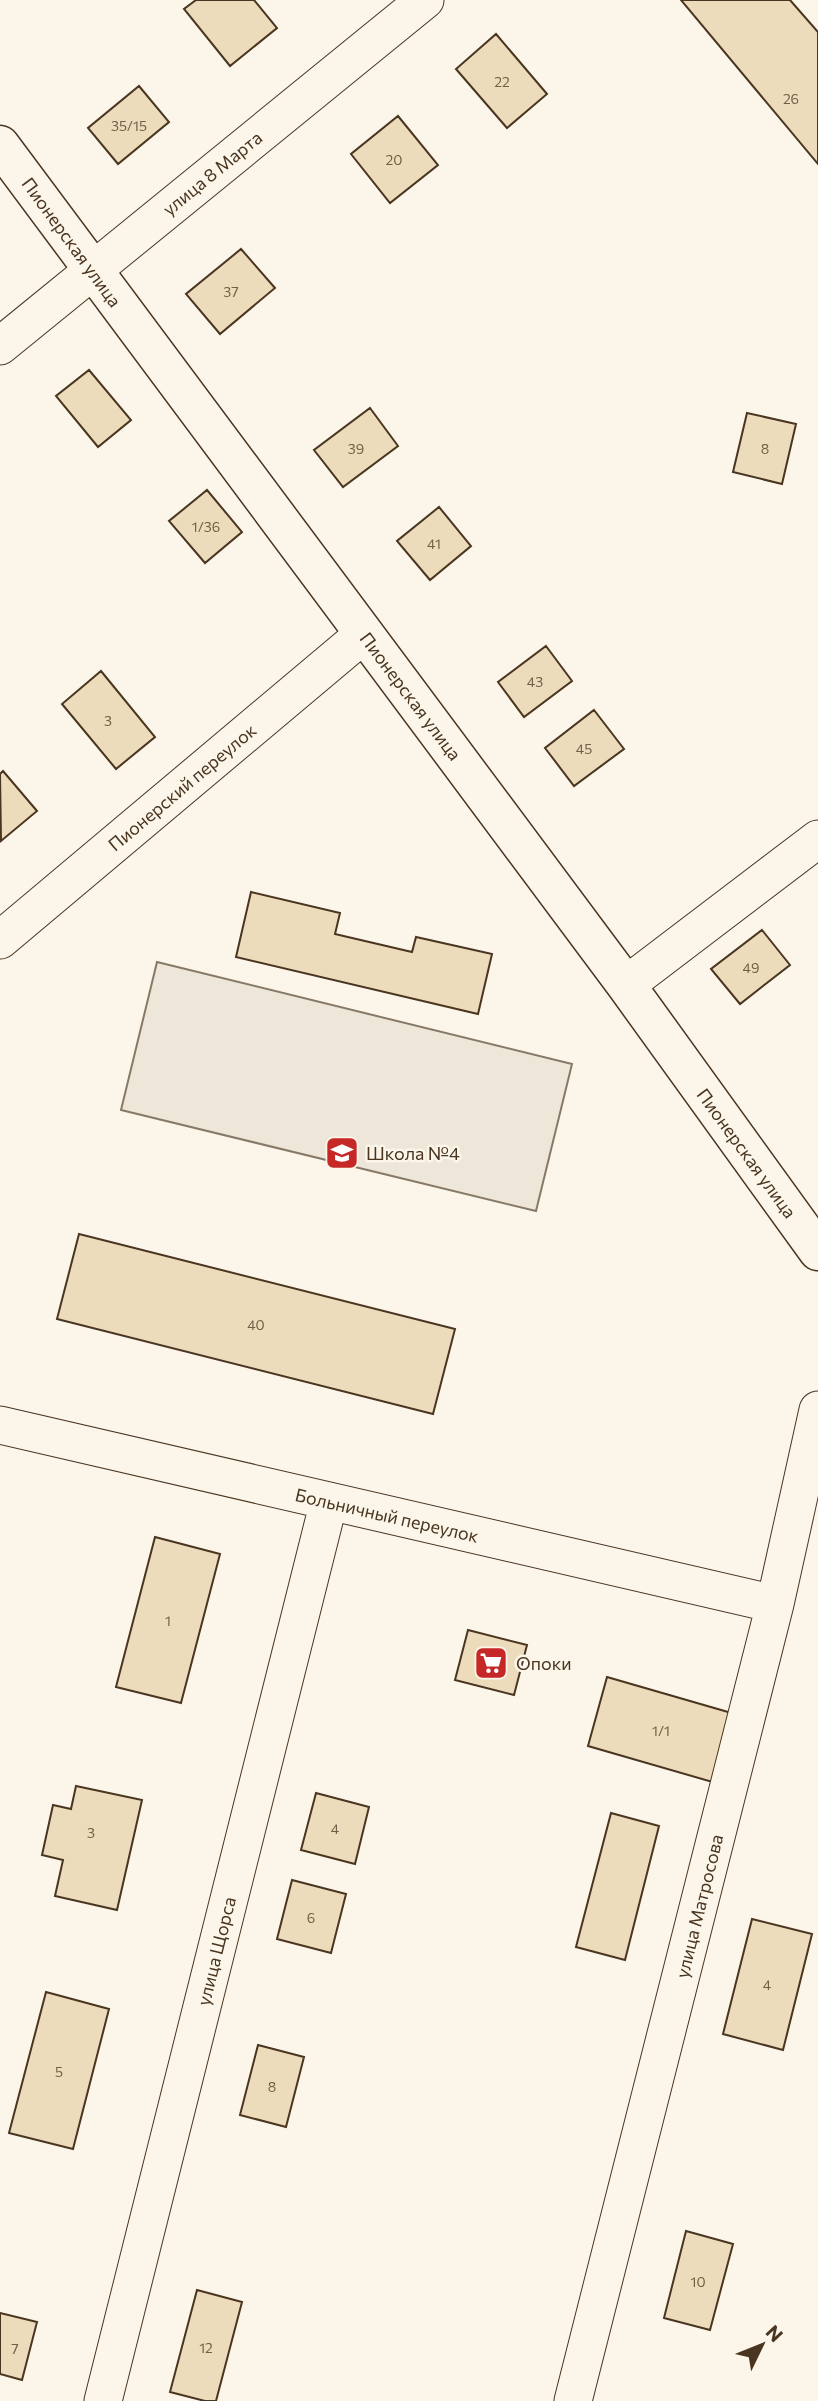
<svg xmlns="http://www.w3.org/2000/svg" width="818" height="2401" viewBox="0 0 818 2401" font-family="Commissioner,sans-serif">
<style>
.green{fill:#ede6d9;stroke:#887966;stroke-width:2}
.building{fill:#ecdcbc;stroke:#4a3520;stroke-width:2}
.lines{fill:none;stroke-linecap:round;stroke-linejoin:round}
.minor-casing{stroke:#4a3520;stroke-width:39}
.tertiary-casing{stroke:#4a3520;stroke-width:41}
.minor{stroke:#fbf6e9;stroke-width:37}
.tertiary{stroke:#fbf6e9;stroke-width:38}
.labels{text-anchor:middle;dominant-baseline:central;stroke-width:5;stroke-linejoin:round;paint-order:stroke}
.number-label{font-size:14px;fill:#725f47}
.street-label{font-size:18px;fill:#4a3520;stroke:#fbf6e9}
.poi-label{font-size:18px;fill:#4a3520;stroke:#fbf6e9;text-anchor:start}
</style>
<rect width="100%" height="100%" fill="#fbf6e9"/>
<path class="green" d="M 157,962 L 572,1064 L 536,1211 L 121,1110 Z"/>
<path class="building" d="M 196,0 L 254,0 L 277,28 L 230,66 L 184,9 Z
M 681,0 L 790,0 L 818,32 L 818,164 Z
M 496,34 L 547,94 L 507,128 L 456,69 Z
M 139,86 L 169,122 L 118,164 L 88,128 Z
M 398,116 L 438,165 L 390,203 L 351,154 Z
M 241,249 L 275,288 L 220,334 L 186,294 Z
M 89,370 L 131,420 L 98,447 L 56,396 Z
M 370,408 L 398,446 L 343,487 L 314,450 Z
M 747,413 L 796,424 L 782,484 L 733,472 Z
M 207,490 L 242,532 L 205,563 L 169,521 Z
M 439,507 L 471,546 L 430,580 L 397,541 Z
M 546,646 L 572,681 L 524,717 L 498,682 Z
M 101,671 L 155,737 L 116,769 L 62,704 Z
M 594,710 L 624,749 L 574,786 L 545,748 Z
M 3,771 L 37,811 L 1,841 L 0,774 Z
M 251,892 L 340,913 L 335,934 L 412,952 L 416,937 L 492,954 L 478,1014 L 236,957 Z
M 762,930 L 790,965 L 740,1004 L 711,969 Z
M 79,1234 L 455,1329 L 433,1414 L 57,1319 Z
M 155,1537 L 220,1554 L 181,1703 L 116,1687 Z
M 468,1630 L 527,1645 L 514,1695 L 455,1680 Z
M 607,1677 L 735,1714 L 716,1783 L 588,1746 Z
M 76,1786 L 142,1800 L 117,1910 L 55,1896 L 63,1860 L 42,1855 L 53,1805 L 71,1809 Z
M 316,1793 L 369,1807 L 355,1864 L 301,1850 Z
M 611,1813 L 659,1826 L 625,1960 L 576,1947 Z
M 292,1880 L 346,1894 L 331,1953 L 277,1939 Z
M 752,1919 L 812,1934 L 783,2050 L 723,2034 Z
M 46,1992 L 109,2009 L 73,2149 L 9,2133 Z
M 258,2045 L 304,2057 L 286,2127 L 240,2115 Z
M 686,2231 L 733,2244 L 710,2330 L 664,2318 Z
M 197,2290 L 242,2302 L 216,2401 L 205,2401 L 170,2392 Z
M 0,2313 L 37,2322 L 22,2380 L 0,2374 Z"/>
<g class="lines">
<defs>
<path id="minor" d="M 0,346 L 425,0
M 0,940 L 364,634
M 626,985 L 818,839
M 0,1425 L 775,1604
M 103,2401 L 329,1501
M 573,2401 L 775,1604 L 818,1410"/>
<path id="tertiary" d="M 0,145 L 626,985 L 818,1251"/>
</defs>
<use href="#minor" class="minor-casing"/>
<use href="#tertiary" class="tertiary-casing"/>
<use href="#minor" class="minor"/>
<use href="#tertiary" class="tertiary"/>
</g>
<defs>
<symbol id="school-square" viewBox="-11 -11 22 22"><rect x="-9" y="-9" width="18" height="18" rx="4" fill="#c62828" stroke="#fbf6e9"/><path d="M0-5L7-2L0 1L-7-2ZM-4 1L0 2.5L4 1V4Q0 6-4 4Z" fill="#fff"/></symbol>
<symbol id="supermarket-square" viewBox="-11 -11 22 22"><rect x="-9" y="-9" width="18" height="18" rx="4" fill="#c62828" stroke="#fbf6e9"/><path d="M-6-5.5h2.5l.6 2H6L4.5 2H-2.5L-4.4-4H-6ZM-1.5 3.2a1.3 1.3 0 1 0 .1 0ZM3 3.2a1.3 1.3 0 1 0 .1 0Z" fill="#fff"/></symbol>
</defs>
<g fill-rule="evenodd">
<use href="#school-square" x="323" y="1134" width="38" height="38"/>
<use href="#supermarket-square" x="472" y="1644" width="38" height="38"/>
</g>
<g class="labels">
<g class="number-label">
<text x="502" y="81">22</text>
<text x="791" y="98">26</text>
<text x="129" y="125">35/15</text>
<text x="394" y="159">20</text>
<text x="231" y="291">37</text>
<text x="356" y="448">39</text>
<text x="765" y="448">8</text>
<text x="206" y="526">1/36</text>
<text x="434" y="543">41</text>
<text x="535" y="681">43</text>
<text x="108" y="720">3</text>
<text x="584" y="748">45</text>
<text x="751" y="967">49</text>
<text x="256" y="1324">40</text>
<text x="168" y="1620">1</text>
<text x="661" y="1730">1/1</text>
<text x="335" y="1828">4</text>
<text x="91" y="1832">3</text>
<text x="311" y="1917">6</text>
<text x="767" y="1984">4</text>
<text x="59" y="2071">5</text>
<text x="272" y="2086">8</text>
<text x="698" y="2281">10</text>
<text x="206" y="2347">12</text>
<text x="15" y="2348">7</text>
</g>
<g class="street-label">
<text transform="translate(212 173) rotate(-39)">улица 8 Марта</text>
<text transform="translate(72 242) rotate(54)">Пионерская улица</text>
<text transform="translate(411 696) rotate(53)">Пионерская улица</text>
<text transform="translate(182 787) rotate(-40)">Пионерский переулок</text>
<text transform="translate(747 1153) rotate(54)">Пионерская улица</text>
<text transform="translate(387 1515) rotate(13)">Больничный переулок</text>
<text transform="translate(699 1906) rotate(-76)">улица Матросова</text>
<text transform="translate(216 1951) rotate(-76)">улица Щорса</text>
</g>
<g class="poi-label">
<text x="366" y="1153">Школа №4</text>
<text x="516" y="1663">Опоки</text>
</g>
</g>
<g transform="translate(762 2345) rotate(47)" stroke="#fbf6e9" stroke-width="5" paint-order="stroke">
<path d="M0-5L12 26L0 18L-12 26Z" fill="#4a3520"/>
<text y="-10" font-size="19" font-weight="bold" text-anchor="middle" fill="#4a3520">N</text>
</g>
</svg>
